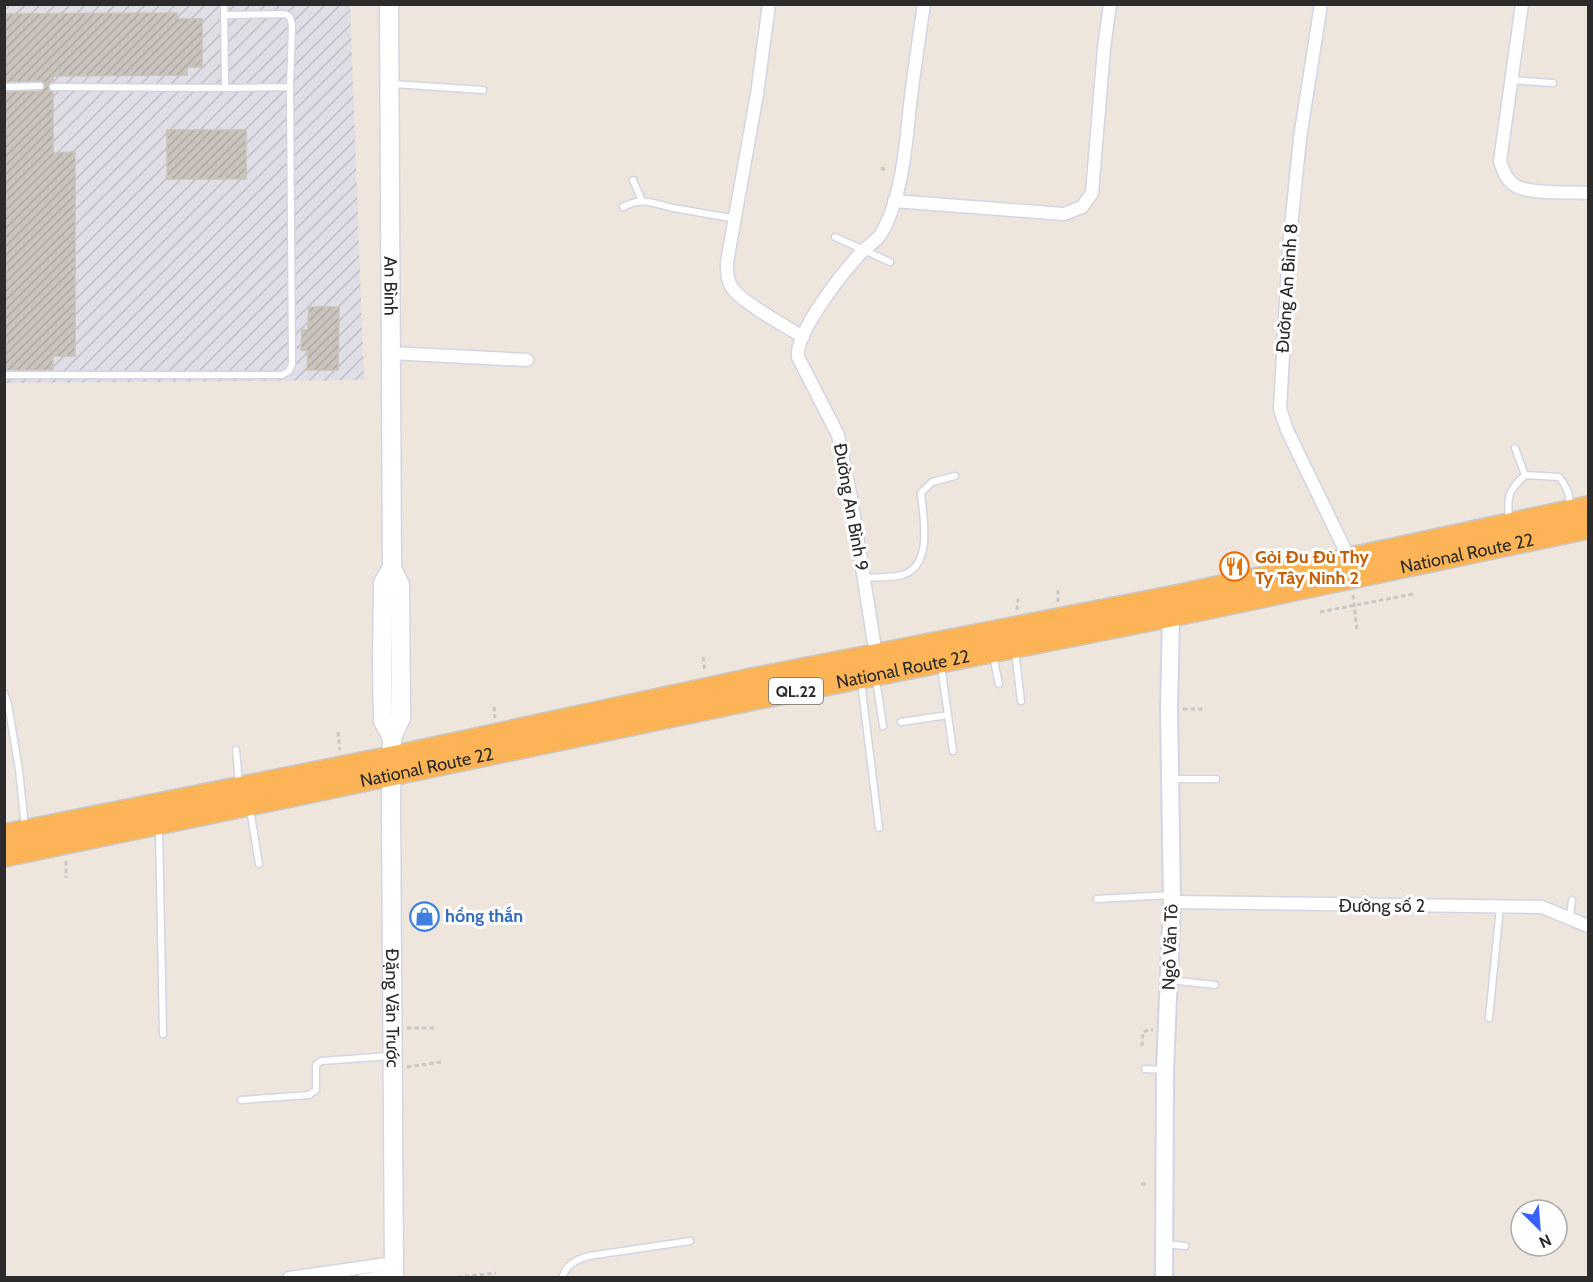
<svg xmlns="http://www.w3.org/2000/svg" width="1593" height="1282" viewBox="0 0 1593 1282" font-family="Cabin,sans-serif">
<style>
.industrial{fill:url(#industrial-furrows)}
.building{fill:url(#building-hatch);stroke:#c9c2b5;stroke-width:1.5}
.lines{fill:none;stroke-linecap:round;stroke-linejoin:round}
.service-casing{stroke:#d1d5e4;stroke-width:9}
.minor-casing{stroke:#d1d5e4;stroke-width:15}
.tertiary-casing{stroke:#d1d5e4;stroke-width:20}
.secondary-casing{stroke:#d1d5e4;stroke-width:21}
.trunk-casing{stroke:#c8c8c8;stroke-width:24}
.path{stroke:#c8c8c8;stroke-width:3;stroke-dasharray:4.5 3;stroke-linecap:butt}
.service{stroke:#fff;stroke-width:6}
.minor{stroke:#fff;stroke-width:12}
.tertiary{stroke:#fff;stroke-width:16}
.secondary{stroke:#fff;stroke-width:18}
.trunk{stroke:#fcb456;stroke-width:21}
.labels{text-anchor:middle;dominant-baseline:central;stroke-width:6;stroke-linejoin:round;paint-order:stroke}
.shield{fill:#fff;stroke:#6b6b6b;stroke-width:1.5}
.shield-label{font-size:16px;font-weight:bold;fill:#2b2b2b}
.street-label{font-size:18px;fill:#2b2b2b;stroke:#fff}
.food-label{font-size:18px;font-weight:bold;fill:#c56008;stroke:#fff;text-anchor:start}
.shop-label{font-size:18px;font-weight:bold;fill:#366cbe;stroke:#fff;text-anchor:start}
</style>
<defs>
<pattern id="industrial-furrows" width="10" height="10" patternUnits="userSpaceOnUse" patternTransform="scale(1.5)"><rect width="10" height="10" fill="#dfdde6"/><path d="M-1 1l2-2M0 10L10 0M9 11l2-2" fill="none" stroke="#c0bec5"/></pattern>
<pattern id="building-hatch" width="6" height="6" patternUnits="userSpaceOnUse" patternTransform="scale(1.5)"><rect width="6" height="6" fill="#c9c3bc"/><path d="M-1 1l2-2M0 6l6-6M5 7l2-2" fill="none" stroke="#ada8a2"/></pattern>
</defs>
<rect width="100%" height="100%" fill="#eee6dc"/>
<path class="industrial" d="M 4,5 L 350,5 L 364,380 L 5,383 Z"/>
<path class="building" d="M 177,13 L 177,19 L 202,19 L 202,67 L 187,67 L 187,75 L 53,76 L 53,82 L 48,85 L 49,90 L 53,92 L 53,153 L 75,152 L 75,356 L 53,356 L 53,370 L 4,370 L 4,92 L 40,91 L 45,86 L 44,83 L 40,81 L 4,82 L 4,14 Z
M 167,130 L 246,130 L 246,179 L 167,179 Z
M 309,307 L 339,307 L 338,370 L 307,370 L 308,351 L 301,350 L 302,330 L 308,330 Z"/>
<g class="lines">
<defs>
<path id="service" d="M 224,15 L 285,14 L 290,17 L 292,25 L 290,87
M 1511,80 L 1553,83
M 393,84 L 483,90
M 4,87 L 40,86
M 53,87 L 225,88 L 224,4
M 633,180 L 642,201
M 623,207 C 643,196 654,204 673,208 C 694,211 714,216 734,218
M 835,237 L 890,262
M 4,375 L 282,375 L 289,371 L 292,364 L 290,87 L 225,88
M 1515,448 L 1525,475
M 1509,519 C 1507,496 1508,491 1525,475 L 1559,477 C 1567,487 1570,495 1570,507
M 864,578 C 876,577 891,578 902,575 C 934,566 923,516 921,493 L 932,482 L 955,476
M 1015,651 L 1021,701
M 993,656 L 999,684
M 941,666 L 953,751
M 876,679 L 883,726
M 861,682 L 879,828
M 4,693 L 8,704 L 19,770 L 25,827
M 901,722 L 948,715
M 236,750 L 239,783
M 1171,779 L 1216,779
M 250,809 L 259,864
M 159,828 L 163,1034
M 1097,899 L 1171,895
M 1570,917 L 1572,900
M 1169,980 L 1215,985
M 1489,1018 L 1500,907
M 1145,1069 L 1164,1070
M 241,1100 L 309,1095 L 316,1090 L 316,1065 L 321,1061 L 390,1056
M 1166,1244 L 1185,1246
M 360,1278 L 390,1272
M 562,1278 C 567,1264 575,1260 589,1256 L 690,1241"/>
<path id="minor" d="M 769,4 L 757,94 L 727,262 C 727,272 727,281 733,289 C 743,303 787,327 803,337
M 1321,4 L 1300,138 L 1289,247 L 1280,409 L 1287,430 L 1349,558
M 1522,4 L 1500,161 C 1503,171 1507,182 1518,187 C 1533,194 1571,192 1588,193
M 894,201 L 1064,214 L 1082,207 L 1092,193 L 1104,48 L 1110,4
M 390,353 L 527,360
M 876,655 L 851,498 L 838,435 L 798,357 C 795,333 841,275 858,256 C 864,248 875,243 881,234 C 902,198 906,145 910,105 C 914,71 919,38 924,4
M 1172,902 L 1542,907 L 1588,926
M 289,1278 L 394,1263"/>
<path id="tertiary" d="M 1164,1278 L 1165,1070 L 1172,902 L 1169,709 L 1171,616"/>
<g id="secondary">
<path id="s1" d="M 389,4 L 392,568 L 400,585 L 401,718 L 392,737 L 391,806 L 394,1278"/>
<path d="M 392,568 L 383,583 L 382,665 L 383,721 L 392,737"/>
</g>
<g id="trunk">
<path d="M 4,835 L 392,757 L 752,679 L 1171,597 L 1588,507"/>
<path id="s2" d="M 4,856 L 759,698 L 1171,616 L 1588,528"/>
</g>
</defs>
<use href="#service" class="service-casing"/>
<use href="#minor" class="minor-casing"/>
<use href="#tertiary" class="tertiary-casing"/>
<use href="#secondary" class="secondary-casing"/>
<use href="#trunk" class="trunk-casing"/>
<path class="path" d="M 881,168 L 888,171
M 1058,590 L 1058,602
M 1353,595 L 1357,630
M 1017,610 L 1018,599
M 1320,612 L 1413,594
M 703,657 L 705,672
M 494,707 L 495,718
M 1183,709 L 1204,709
M 338,732 L 340,750
M 66,861 L 66,878
M 407,1028 L 437,1028
M 1142,1046 L 1143,1032 L 1148,1030 L 1153,1030
M 407,1067 L 441,1062
M 1141,1184 L 1148,1184
M 450,1278 L 496,1273"/>
<use href="#service" class="service"/>
<use href="#minor" class="minor"/>
<use href="#tertiary" class="tertiary"/>
<use href="#secondary" class="secondary"/>
<use href="#trunk" class="trunk"/>
</g>
<defs>
<symbol id="restaurant-ring" viewBox="-11 -11 22 22"><circle r="9.5" fill="#fff" stroke="#e8710a" stroke-width="1.5"/><path d="M-5-6h1v4h1v-4h1v4h1v-4h1v5L-1.5 .5V6h-2V.5L-5-1ZM5-6V6H3V1.5H1.5Q1.5-4 5-6Z" fill="#e8710a"/></symbol>
<symbol id="shop-ring" viewBox="-11 -11 22 22"><circle r="9.5" fill="#fff" stroke="#3f7fe0" stroke-width="1.5"/><path d="M-5-2.5h2.3a2.7 3.5 0 0 1 5.4 0H5L5.5 6h-11ZM-1.5-2.5h3a1.5 2.3 0 0 0-3 0Z" fill="#3f7fe0"/></symbol>
</defs>
<g fill-rule="evenodd">
<use href="#restaurant-ring" x="1218" y="550" width="33" height="33"/>
<use href="#shop-ring" x="408" y="900" width="33" height="33"/>
</g>
<g class="labels">
<rect class="shield" x="769" y="678" width="54" height="26" rx="4.5"/>
<g class="shield-label">
<text x="796" y="691">QL.22</text>
</g>
<g class="street-label">
<text stroke="none"><textPath href="#s1" startOffset="282">An Bình</textPath></text>
<text transform="translate(1287 288) rotate(-86)">Đường An Bình 8</text>
<text transform="translate(851 507) rotate(80)">Đường An Bình 9</text>
<text stroke="none"><textPath href="#s2" startOffset="1494">National Route 22</textPath></text>
<text stroke="none"><textPath href="#s2" startOffset="918">National Route 22</textPath></text>
<text stroke="none"><textPath href="#s2" startOffset="432">National Route 22</textPath></text>
<text x="1382" y="906">Đường số 2</text>
<text transform="translate(1170 947) rotate(-88)">Ngô Văn Tô</text>
<text stroke="none"><textPath href="#s1" startOffset="1008">Đặng Văn Trước</textPath></text>
</g>
<g class="food-label">
<text x="1255" y="557">Gỏi Đu Đủ Thy<tspan x="1255" dy="21">Ty Tây Ninh 2</tspan></text>
</g>
<g class="shop-label">
<text x="445" y="916">hồng thắn</text>
</g>
</g>
<rect width="1593" height="1282" fill="none" stroke="#2b2b2b" stroke-width="12"/>
<g transform="translate(1539 1228) rotate(155)"><circle r="28" fill="#ffffff" stroke="#aaaaaa" stroke-width="1.5"/>
<path d="M0-4.5L10 22L0 15L-10 22Z" fill="#3862ff"/>
<text y="-9" font-size="16" font-weight="bold" text-anchor="middle" fill="#2b2b2b">N</text>
</g>
</svg>
